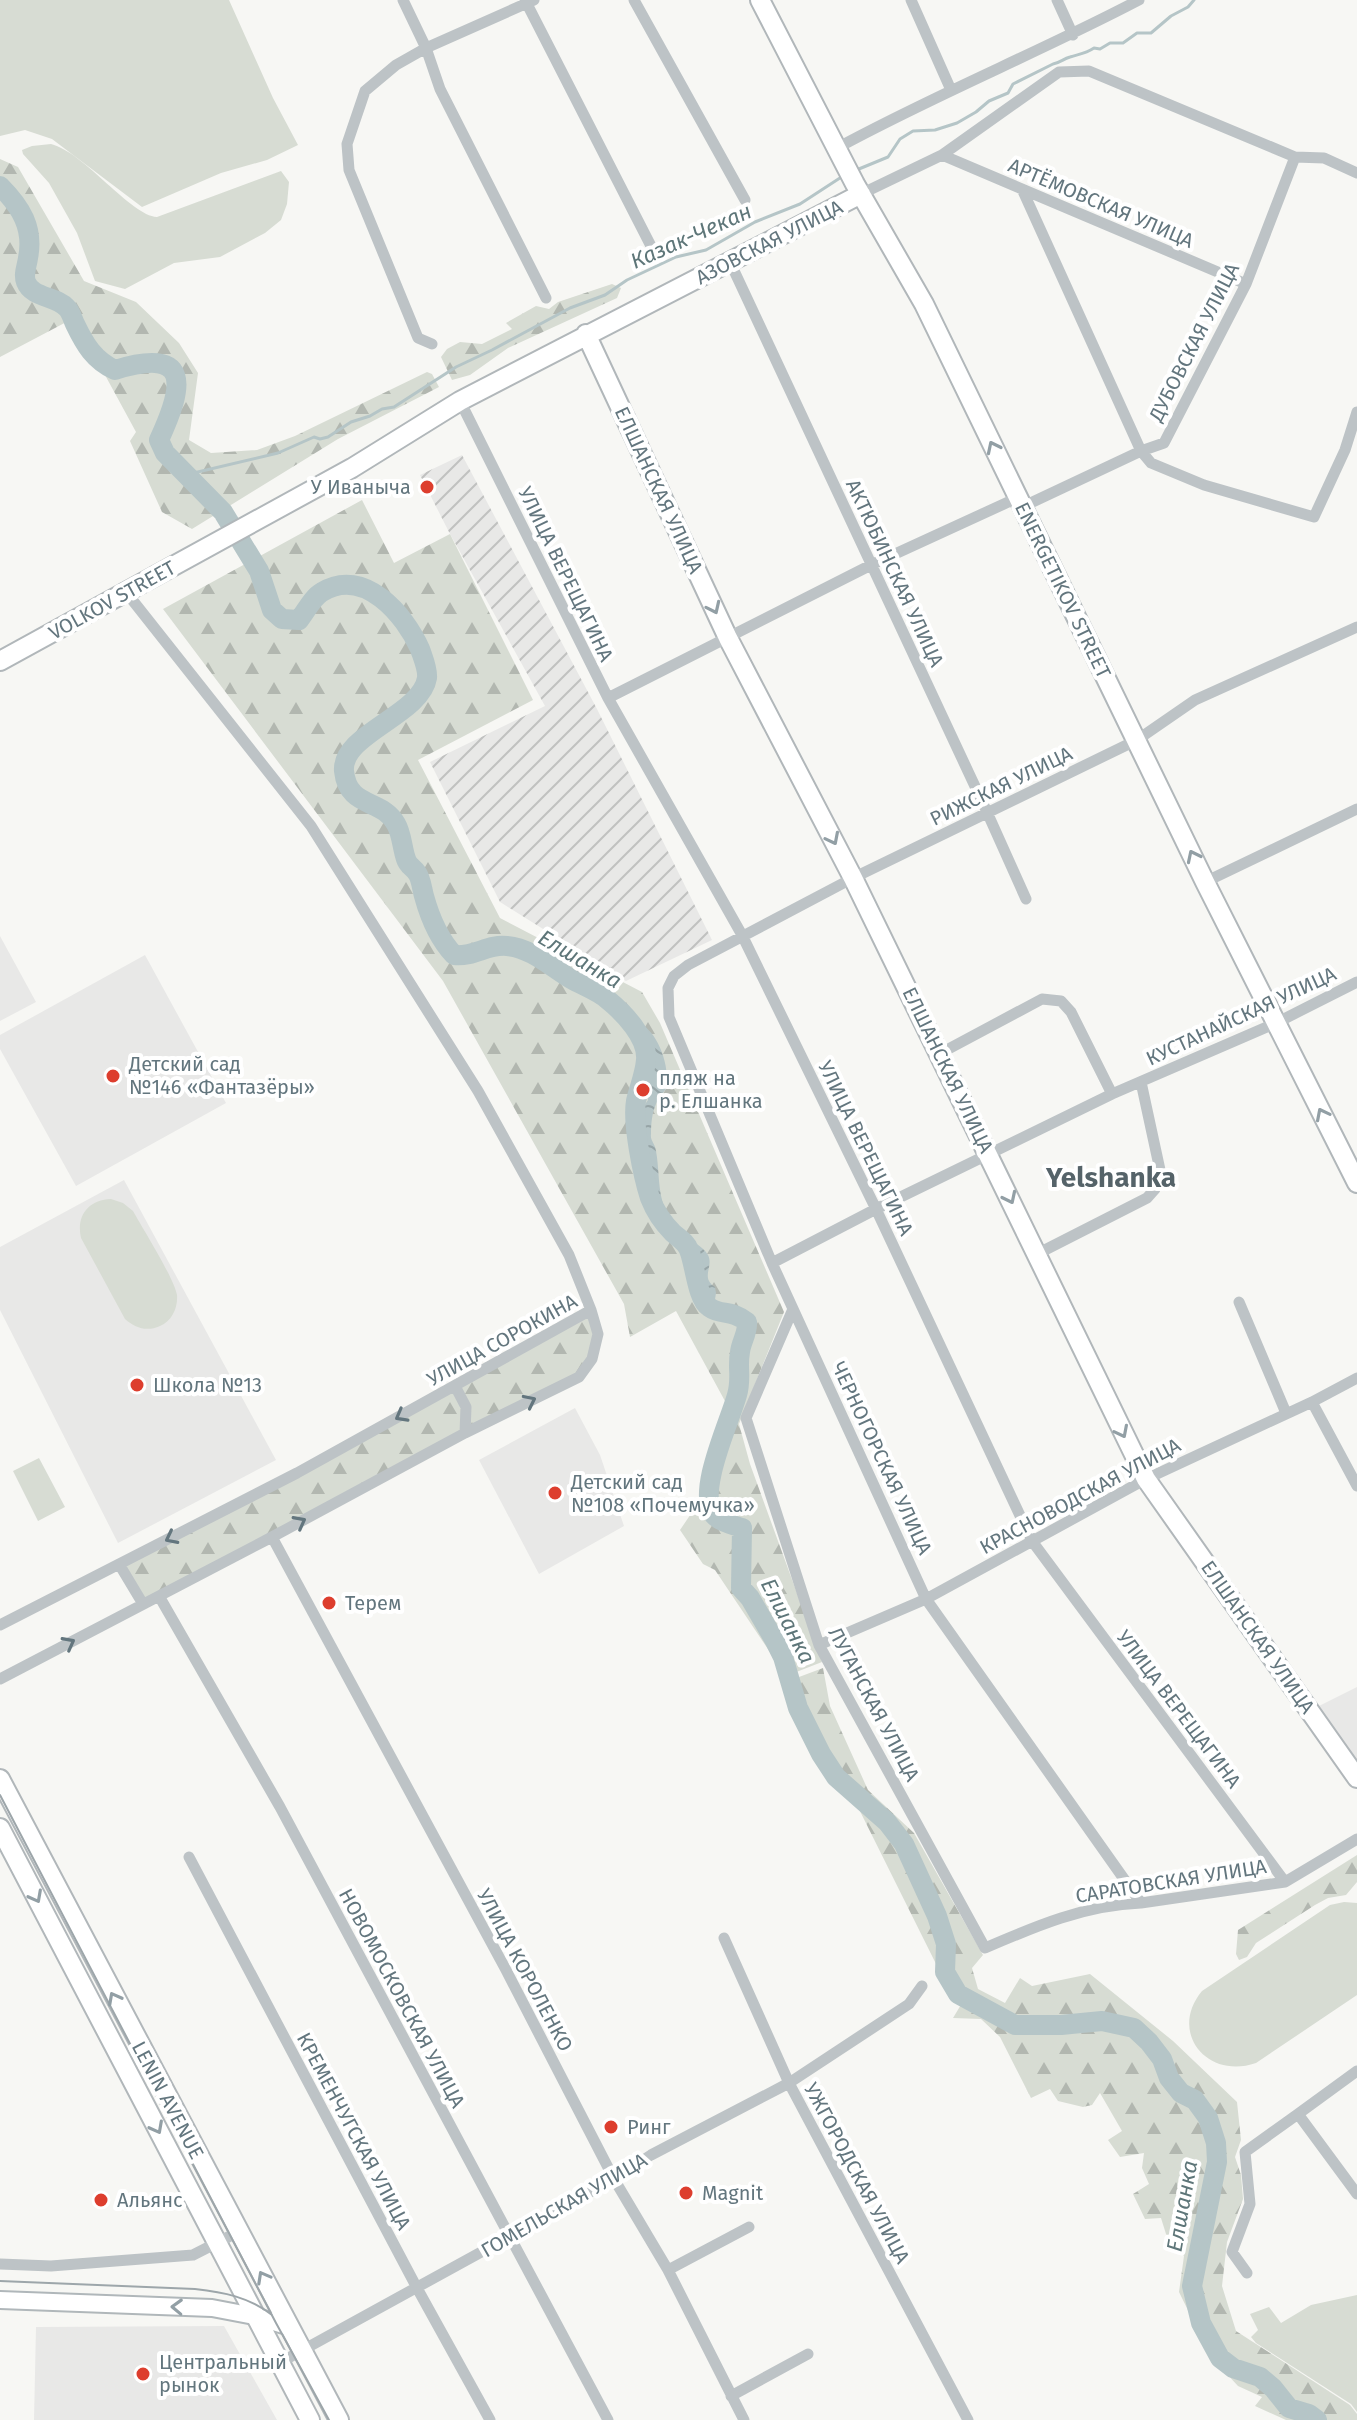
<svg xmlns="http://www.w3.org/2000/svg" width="1357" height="2420" viewBox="0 0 1357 2420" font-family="'Fira Sans',sans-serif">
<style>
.built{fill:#e8e8e7}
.industrial{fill:url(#industrial-furrows)}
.forest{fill:url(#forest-firs)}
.garden{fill:#d7dcd3}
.water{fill:url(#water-waves)}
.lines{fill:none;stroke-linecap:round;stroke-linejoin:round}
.stream{stroke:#b5c5c7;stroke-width:3}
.river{stroke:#b5c5c7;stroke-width:20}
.secondary-casing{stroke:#b0b7ba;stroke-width:20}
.primary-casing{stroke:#b1b7ba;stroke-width:22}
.street{stroke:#bdc3c6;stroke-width:11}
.secondary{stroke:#fff;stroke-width:16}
.primary{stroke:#fff;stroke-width:18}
.tram{stroke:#9da6aa;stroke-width:2}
.oneway{stroke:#929fa5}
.oneway2{stroke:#63767e}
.poi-dot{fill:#dd3e2e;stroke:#fff;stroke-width:3}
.labels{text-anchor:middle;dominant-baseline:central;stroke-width:8;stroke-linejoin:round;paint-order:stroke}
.street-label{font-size:20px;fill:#63767e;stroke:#fff}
.poi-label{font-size:20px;fill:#63767e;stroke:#fff;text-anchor:start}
.water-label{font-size:22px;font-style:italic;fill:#5e7679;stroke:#fff}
.district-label{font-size:28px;font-weight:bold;fill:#556369;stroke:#fff}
</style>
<defs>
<pattern id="industrial-furrows" width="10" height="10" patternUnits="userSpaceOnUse" patternTransform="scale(2)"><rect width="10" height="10" fill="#e8e8e7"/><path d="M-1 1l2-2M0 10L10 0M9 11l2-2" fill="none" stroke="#c0c1c0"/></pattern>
<pattern id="forest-firs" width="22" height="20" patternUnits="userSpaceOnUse" patternTransform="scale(2)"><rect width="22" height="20" fill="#d7dcd3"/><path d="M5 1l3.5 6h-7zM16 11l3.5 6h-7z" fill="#b2b7b0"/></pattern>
<pattern id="water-waves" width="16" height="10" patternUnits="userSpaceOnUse" patternTransform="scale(2)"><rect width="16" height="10" fill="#b5c5c7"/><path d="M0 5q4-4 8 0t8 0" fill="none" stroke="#97a5a7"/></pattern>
</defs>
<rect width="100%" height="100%" fill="#f7f7f4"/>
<path class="built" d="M 0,936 L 36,1002 L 0,1021 Z
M 145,955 L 226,1103 L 76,1186 L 0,1049 L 0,1035 Z
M 124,1180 L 276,1460 L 118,1543 L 0,1310 L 0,1247 Z
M 575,1408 L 600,1455 L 624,1526 L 539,1574 L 479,1460 Z
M 1357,1687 L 1357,1762 L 1319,1706 Z
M 224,2326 L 277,2420 L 34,2420 L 36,2327 Z"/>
<path class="industrial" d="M 462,455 L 597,709 L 712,940 L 626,981 L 500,902 L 430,762 L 545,706 L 449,532 L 420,475 Z"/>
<path class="forest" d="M 0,159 L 18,167 L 84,281 L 136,302 L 179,343 L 198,373 L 189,440 L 211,453 L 257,450 L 295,436 L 427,372 L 432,374 L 439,387 L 338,439 L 192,529 L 162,512 L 130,441 L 136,432 L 74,318 L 0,357 Z
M 612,284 L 621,288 L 617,298 L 508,348 L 470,375 L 452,380 L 441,357 L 447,349 L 460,342 L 482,344 L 512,329 L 506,323 L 536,306 L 549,309 L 558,302 Z
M 362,500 L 394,563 L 450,534 L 533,700 L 418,760 L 500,918 L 642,992 L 660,1023 L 784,1312 L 739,1424 L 750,1464 L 822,1662 L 786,1676 L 715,1570 L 703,1564 L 680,1530 L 703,1496 L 717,1462 L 732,1414 L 676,1311 L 630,1337 L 624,1304 L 443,981 L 163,609 Z
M 591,1310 L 598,1334 L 579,1377 L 143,1604 L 119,1564 Z
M 823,1668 L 830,1706 L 868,1790 L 914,1833 L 983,1955 L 972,1968 L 978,1989 L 1005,2003 L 1020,1978 L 1032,1986 L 1090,1974 L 1173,2041 L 1237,2102 L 1241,2140 L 1235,2157 L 1241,2175 L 1243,2199 L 1227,2242 L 1222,2286 L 1236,2331 L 1350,2405 L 1357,2414 L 1357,2420 L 1286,2420 L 1255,2406 L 1262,2397 L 1238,2386 L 1211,2357 L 1179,2292 L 1184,2256 L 1166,2234 L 1161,2218 L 1145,2219 L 1133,2194 L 1149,2184 L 1142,2168 L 1144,2153 L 1120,2157 L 1108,2140 L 1122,2131 L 1100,2093 L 1092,2105 L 1083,2107 L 1058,2101 L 1050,2089 L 1031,2098 L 1000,2037 L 981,2019 L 953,2018 L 965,1998 L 958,1987 L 946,1984 L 843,1777 L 797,1714 L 788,1690 L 794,1688 L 791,1680 Z
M 1357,1855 L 1357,1882 L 1346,1895 L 1328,1898 L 1315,1905 L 1256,1943 L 1247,1957 L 1239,1960 L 1236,1954 L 1238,1930 Z"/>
<path class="garden" d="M 0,0 L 229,0 L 273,98 L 298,145 L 267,160 L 221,173 L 142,207 L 52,139 L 25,130 L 0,136 Z
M 51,144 C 84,152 131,216 157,217 L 281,171 L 289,182 L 287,204 L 281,220 L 265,233 L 220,257 L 174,263 L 125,289 L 95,281 L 77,233 L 49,183 L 23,154 L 22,150 L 32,146 Z
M 111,1199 L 123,1203 L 133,1211 C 143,1229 174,1278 177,1295 C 178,1308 172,1321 160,1326 C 147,1332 135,1328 125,1319 L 81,1238 C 76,1216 88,1200 111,1199 Z
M 39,1458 L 65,1507 L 38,1521 L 13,1471 Z
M 1344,1902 L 1357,1903 L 1357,1995 L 1256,2063 C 1207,2080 1168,2032 1202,1991 L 1330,1905 Z
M 1357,2295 L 1357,2412 L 1351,2404 L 1256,2343 L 1251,2337 L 1258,2330 L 1250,2314 L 1269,2307 L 1281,2323 L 1311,2305 Z"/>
<path class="water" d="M 634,1022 C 657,1025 671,1068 666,1088 C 664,1093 658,1098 656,1104 C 652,1113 651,1124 651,1134 C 650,1141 655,1143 656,1151 C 659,1167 658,1184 662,1200 C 665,1211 674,1230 684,1236 C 692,1242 702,1245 708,1255 C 714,1267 700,1277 715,1287 L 716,1293 L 714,1306 C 699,1300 693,1282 695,1266 L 686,1249 L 676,1241 L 667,1229 L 653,1201 L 649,1181 L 645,1178 L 637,1155 L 644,1145 L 638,1134 L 637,1116 L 648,1100 L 650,1056 L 635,1044 L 634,1033 L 629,1027 L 629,1024 Z"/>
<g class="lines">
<path class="stream" d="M 854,171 L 888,157 L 900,139 L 913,131 L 935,130 L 957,123 L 976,112 L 989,101 L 1008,93 L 1013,84 L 1053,64 C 1060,63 1063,59 1070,57 C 1079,54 1085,54 1094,48 L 1100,49 L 1110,43 L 1123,43 L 1137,33 L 1151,33 L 1171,16 L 1188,7 L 1194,0
M 185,475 L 278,453 L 314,437 L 320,439 L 328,437 L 351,422 L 370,416 L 382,409 L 394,407 L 456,367 L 492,350 L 570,308 L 605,295 L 627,280 L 676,257 L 706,250 L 755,222 L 800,204 L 843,176"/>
<path class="river" d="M 0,186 C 21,207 34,228 28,258 C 27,266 23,274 26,282 C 32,298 56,296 67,308 C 71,312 73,320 75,324 C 85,345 94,360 115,370 C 192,346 184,386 159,440 L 165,453 L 223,512 L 259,571 L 272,610 L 282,619 L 299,620 C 306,611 313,597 322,592 C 364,566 405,615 420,649 C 423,658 428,669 427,678 C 421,715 341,734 344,771 C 348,809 382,798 396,824 C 402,834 402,848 406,859 C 408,866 413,867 417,873 C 421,878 422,889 424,896 C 430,918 438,938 454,955 C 475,957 487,944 507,946 C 531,948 551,967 571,979 C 583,986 598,991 608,1000 C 624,1013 648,1038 646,1060 C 645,1074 639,1088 636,1101 C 632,1123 643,1176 650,1198 C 655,1211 663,1223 673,1233 C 680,1239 686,1242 689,1250 C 695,1264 697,1299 709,1307 C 721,1316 731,1309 747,1322 C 748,1333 741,1342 740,1352 C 737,1368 742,1378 737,1395 C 730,1421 696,1492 714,1515 C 720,1522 733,1525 742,1528 L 741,1588 L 750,1598 L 775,1641 L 783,1657 L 798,1708 L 821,1754 L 836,1777 L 887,1822 L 904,1844 L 937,1916 L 946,1944 L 945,1972 L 958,1994 L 1015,2025 L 1061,2025 L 1102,2021 L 1134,2028 L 1149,2042 L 1162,2059 L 1169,2078 L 1181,2093 L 1195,2100 L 1208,2118 L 1216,2143 L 1217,2162 L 1192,2286 L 1201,2323 L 1220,2358 L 1233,2368 L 1260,2377 L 1273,2388 L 1289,2408 L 1309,2414 L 1317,2420"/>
<defs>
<path id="secondary" d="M 0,2300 L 212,2308 L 254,2316 L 290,2327"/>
<path id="primary" d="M 760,0 L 855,184 L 924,304 L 1205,882 L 1357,1183
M 586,334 L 728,638 L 853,878 L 1146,1479 L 1357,1778
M 0,661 L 352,468 L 460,401 L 861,194
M 0,1779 L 339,2420
M 0,1828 L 310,2420"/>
</defs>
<use href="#secondary" class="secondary-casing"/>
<use href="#primary" class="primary-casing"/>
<path class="street" d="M 403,0 L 426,48 L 440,89 L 546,298
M 525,0 L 653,250
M 634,0 L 745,200
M 911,0 L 951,90
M 1057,0 L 1073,35
M 837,148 C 936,94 1040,52 1139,0
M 942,155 L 1246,284
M 1022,189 L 1141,451 L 1151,463 L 1204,485 L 1314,517 L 1345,450 L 1357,412
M 861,194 L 942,155 L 1059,72 L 1089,71 L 1295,157 L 1324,158 L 1357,173
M 730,262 L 987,812 L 1026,899
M 432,344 L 418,338 L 349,170 L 347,144 L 365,91 L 396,65 L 426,48 L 534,0
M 460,401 L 608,698 L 742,935 L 876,1209 L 1032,1541 L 1285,1882
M 1022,507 L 1141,451 L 1164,443 L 1246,284 L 1295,157
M 608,698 L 871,565 L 1017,498
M 1205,882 L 1357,809
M 939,1054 L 1042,999 L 1061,1001 L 1071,1012 L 1112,1094
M 1037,1254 L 1147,1198 L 1155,1189 L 1160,1170 L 1141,1082
M 772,1263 L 876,1209 L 1112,1094 L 1276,1023 L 1357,982
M 1239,1302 L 1286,1413
M 793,1309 L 746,1418 L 819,1645 L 985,1948 C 1036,1926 1085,1905 1141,1903 L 1285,1882 L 1357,1839
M 455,1386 L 466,1407 L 465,1433
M 1312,1402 L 1357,1486
M 272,1537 L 506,1970 L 614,2179 L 668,2270 L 744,2420
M 119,1564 L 143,1604
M 159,1596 L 280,1807 L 608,2420
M 0,1625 L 297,1473 L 591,1310
M 819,1645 L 926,1599 L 1146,1479 L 1312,1402 L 1357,1378
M 0,1679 L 272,1537 L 465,1433 L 579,1377 L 592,1359 L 598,1334 L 591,1310 L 569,1255 L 478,1091 L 311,826 L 126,592
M 189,1857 L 417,2288 L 490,2420
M 1141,1903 L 926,1599 L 772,1263 L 669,1017 L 668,988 L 674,976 L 688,965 L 853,878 L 1137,740 L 1195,700 L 1357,627
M 724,1938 L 789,2083 L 968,2420
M 1357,2071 L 1298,2114 L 1357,2194
M 0,2264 L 51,2266 L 193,2255 L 238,2232
M 668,2270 L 749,2227
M 1247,2273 L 1232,2252 L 1250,2204 L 1245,2152 L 1298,2114
M 281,2362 L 614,2179 L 651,2155 L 789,2083 L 909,2004 L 922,1986
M 731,2396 L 808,2354"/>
<use href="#secondary" class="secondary"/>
<use href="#primary" class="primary"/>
<path class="tram" d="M 0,1795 L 276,2323 L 329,2420
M 0,2281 L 195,2289 C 223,2292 249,2297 272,2315"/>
</g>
<defs><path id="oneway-chevron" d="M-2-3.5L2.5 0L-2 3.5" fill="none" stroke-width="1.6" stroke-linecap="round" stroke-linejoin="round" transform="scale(2)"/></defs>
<g class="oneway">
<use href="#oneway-chevron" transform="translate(993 447) rotate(-116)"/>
<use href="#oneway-chevron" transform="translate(714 608) rotate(65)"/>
<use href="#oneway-chevron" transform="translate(833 839) rotate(63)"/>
<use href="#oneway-chevron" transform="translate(1193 856) rotate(-116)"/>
<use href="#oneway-chevron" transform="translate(1322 1114) rotate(-117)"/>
<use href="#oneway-chevron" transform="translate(1010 1198) rotate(64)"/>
<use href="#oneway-chevron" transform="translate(1122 1432) rotate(63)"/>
<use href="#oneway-chevron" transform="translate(36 1897) rotate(62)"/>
<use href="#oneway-chevron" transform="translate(114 1998) rotate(-118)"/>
<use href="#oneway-chevron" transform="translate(157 2128) rotate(62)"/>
<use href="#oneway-chevron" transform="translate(263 2277) rotate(-119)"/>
<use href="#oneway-chevron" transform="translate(177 2307) rotate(-178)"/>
</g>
<g class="oneway2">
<use href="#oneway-chevron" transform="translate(530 1401) rotate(-26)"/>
<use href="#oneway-chevron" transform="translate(401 1416) rotate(151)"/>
<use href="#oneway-chevron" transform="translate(300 1522) rotate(-28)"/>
<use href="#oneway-chevron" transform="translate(171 1538) rotate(153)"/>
<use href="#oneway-chevron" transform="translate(69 1643) rotate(-28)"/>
</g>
<g class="poi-dot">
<circle cx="427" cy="487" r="8"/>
<circle cx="113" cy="1076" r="8"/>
<circle cx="643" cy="1090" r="8"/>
<circle cx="137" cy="1385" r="8"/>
<circle cx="555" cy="1493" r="8"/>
<circle cx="329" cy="1603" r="8"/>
<circle cx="611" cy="2127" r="8"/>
<circle cx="686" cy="2193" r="8"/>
<circle cx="101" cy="2200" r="8"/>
<circle cx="143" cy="2374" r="8"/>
</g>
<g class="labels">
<g class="street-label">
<text transform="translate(1101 203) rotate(23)">АРТЁМОВСКАЯ УЛИЦА</text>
<text transform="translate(769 242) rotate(-27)">АЗОВСКАЯ УЛИЦА</text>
<text transform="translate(1194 342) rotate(-63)">ДУБОВСКАЯ УЛИЦА</text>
<text transform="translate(659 490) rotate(65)">ЕЛШАНСКАЯ УЛИЦА</text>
<text transform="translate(895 573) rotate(65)">АКТЮБИНСКАЯ УЛИЦА</text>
<text transform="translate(566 574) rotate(64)">УЛИЦА ВЕРЕЩАГИНА</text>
<text transform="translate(1063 590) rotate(64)">ENERGETIKOV STREET</text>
<text transform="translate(112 600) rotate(-29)">VOLKOV STREET</text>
<text transform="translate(1001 786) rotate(-26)">РИЖСКАЯ УЛИЦА</text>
<text transform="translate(1241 1016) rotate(-25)">КУСТАНАЙСКАЯ УЛИЦА</text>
<text transform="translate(948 1070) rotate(64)">ЕЛШАНСКАЯ УЛИЦА</text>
<text transform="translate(866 1148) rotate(64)">УЛИЦА ВЕРЕЩАГИНА</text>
<text transform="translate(502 1340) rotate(-29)">УЛИЦА СОРОКИНА</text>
<text transform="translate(882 1458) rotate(65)">ЧЕРНОГОРСКАЯ УЛИЦА</text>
<text transform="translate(1080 1496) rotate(-28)">КРАСНОВОДСКАЯ УЛИЦА</text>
<text transform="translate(1258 1637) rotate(55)">ЕЛШАНСКАЯ УЛИЦА</text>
<text transform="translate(874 1704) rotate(62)">ЛУГАНСКАЯ УЛИЦА</text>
<text transform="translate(1179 1709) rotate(53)">УЛИЦА ВЕРЕЩАГИНА</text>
<text transform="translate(1171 1881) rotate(-9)">САРАТОВСКАЯ УЛИЦА</text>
<text transform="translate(525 1970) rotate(62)">УЛИЦА КОРОЛЕНКО</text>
<text transform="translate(402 1998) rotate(62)">НОВОМОСКОВСКАЯ УЛИЦА</text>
<text transform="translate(168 2100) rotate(62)">LENIN AVENUE</text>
<text transform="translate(354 2131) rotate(62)">КРЕМЕНЧУГСКАЯ УЛИЦА</text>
<text transform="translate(857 2173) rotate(62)">УЖГОРОДСКАЯ УЛИЦА</text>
<text transform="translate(564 2205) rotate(-30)">ГОМЕЛЬСКАЯ УЛИЦА</text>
</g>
<g class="poi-label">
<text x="411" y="487" text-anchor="end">У Иваныча</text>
<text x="129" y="1064">Детский сад<tspan x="129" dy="23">№146 «Фантазёры»</tspan></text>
<text x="659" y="1078">пляж на<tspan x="659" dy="23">р. Елшанка</tspan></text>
<text x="153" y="1385">Школа №13</text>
<text x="571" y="1482">Детский сад<tspan x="571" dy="23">№108 «Почемучка»</tspan></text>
<text x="345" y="1603">Терем</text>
<text x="627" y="2127">Ринг</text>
<text x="702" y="2193">Magnit</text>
<text x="117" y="2200">Альянс</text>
<text x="159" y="2362">Центральный<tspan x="159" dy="23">рынок</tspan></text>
</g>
<g class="water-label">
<text transform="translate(691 236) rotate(-24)">Казак-Чекан</text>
<text transform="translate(580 959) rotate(31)">Елшанка</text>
<text transform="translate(788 1621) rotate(63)">Елшанка</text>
<text transform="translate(1182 2206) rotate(-80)">Елшанка</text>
</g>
<g class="district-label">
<text x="1111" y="1177">Yelshanka</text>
</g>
</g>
</svg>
